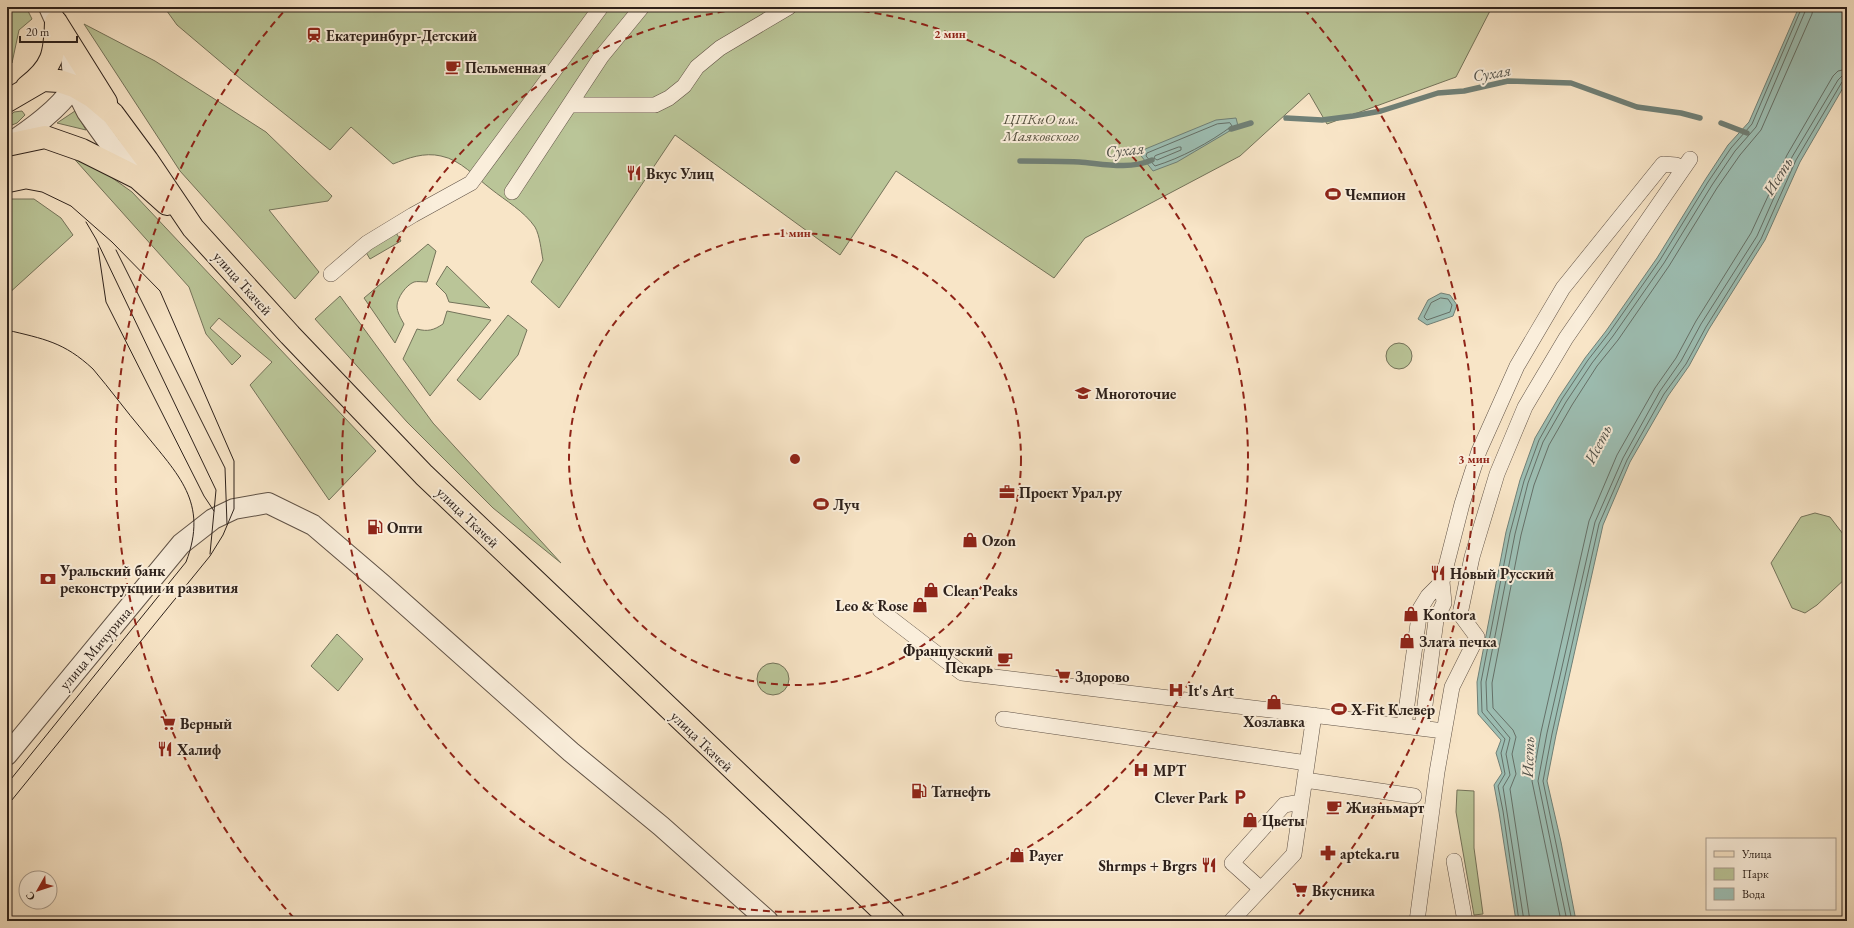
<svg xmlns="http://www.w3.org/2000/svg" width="1854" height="928" viewBox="0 0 1854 928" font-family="'EB Garamond',serif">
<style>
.green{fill:#bac598;stroke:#74735a}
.water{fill:#9dbfb4;stroke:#708077}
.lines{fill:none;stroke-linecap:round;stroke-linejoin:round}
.shore{stroke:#657068;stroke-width:1}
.stream{stroke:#708077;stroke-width:5.5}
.pedestrian-casing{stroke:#605246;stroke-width:16}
.minor-casing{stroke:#605246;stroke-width:22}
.primary-casing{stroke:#2d211b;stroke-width:24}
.pedestrian{stroke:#faeedb;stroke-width:15}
.minor{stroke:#faeedb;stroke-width:20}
.primary{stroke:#f8e5c7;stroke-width:22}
.tram{stroke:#2d211b;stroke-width:1}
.ring{fill:none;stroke:#8f2418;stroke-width:2;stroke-dasharray:7 5}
.labels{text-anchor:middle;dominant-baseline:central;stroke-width:4;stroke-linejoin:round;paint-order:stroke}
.poi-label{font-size:15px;font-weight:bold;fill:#2d211b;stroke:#faeedb;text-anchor:start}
.park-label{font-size:15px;font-style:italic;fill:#575240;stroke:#faeedb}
.street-label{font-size:15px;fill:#2d211b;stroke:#faeedb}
.water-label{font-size:16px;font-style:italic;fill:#4f5049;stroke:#faeedb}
.centre{fill:#8f2418;stroke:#faeedb;stroke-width:2}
.ring-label{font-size:12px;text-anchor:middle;font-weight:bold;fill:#8f2418;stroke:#faeedb;stroke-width:4;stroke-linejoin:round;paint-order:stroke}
</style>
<rect width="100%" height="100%" fill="#f8e5c7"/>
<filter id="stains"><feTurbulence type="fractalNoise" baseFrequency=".005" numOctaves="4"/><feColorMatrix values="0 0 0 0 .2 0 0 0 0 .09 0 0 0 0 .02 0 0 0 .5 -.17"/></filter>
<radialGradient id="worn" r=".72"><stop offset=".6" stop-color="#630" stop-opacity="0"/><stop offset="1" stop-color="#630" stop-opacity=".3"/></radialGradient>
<path class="green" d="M 7,7 L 26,7 L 32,19 L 19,30 L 12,63 L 7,53 L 7,26 L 9,24 Z
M 164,7 L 1492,7 L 1456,77 L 1327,124 L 1309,93 L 1240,156 L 1085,238 L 1054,278 L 896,171 L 840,255 L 675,135 L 559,308 L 531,282 L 543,260 C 541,250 540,236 535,227 C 524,211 506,201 491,189 C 475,177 461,160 441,156 C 424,152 408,158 393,164 L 351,127 L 330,150 L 242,80 L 177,25 Z
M 84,24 L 155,61 L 266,132 L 332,196 L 328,201 L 269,210 L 319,272 L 295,299 L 180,171 Z
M 22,111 L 25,115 L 17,123 L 7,127 L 7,118 L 14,112 Z
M 75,111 L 86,130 L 57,123 Z
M 69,153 L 97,167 L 132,192 L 376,451 L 329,500 L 250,385 L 272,362 L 219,318 L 210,328 L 241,356 L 232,365 L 206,334 L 189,287 Z
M 7,199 L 34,199 L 61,218 L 73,235 L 7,295 Z
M 395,231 L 401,241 L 370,259 L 364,249 Z
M 428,244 L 436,251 L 427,282 C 423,282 417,281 414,282 C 406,285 397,298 397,306 C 397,312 401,319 404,324 L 395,343 L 364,298 Z
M 447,266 L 490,308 L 449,302 L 446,294 L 436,284 Z
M 340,296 L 433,423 L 561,563 L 493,508 L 407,422 L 315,319 Z
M 447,311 L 491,320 L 430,396 L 403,359 L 417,329 C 428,332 434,330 443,324 Z
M 508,315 L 527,330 L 518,355 L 480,400 L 457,380 Z
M1386 356a13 13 0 1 1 26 0a13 13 0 1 1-26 0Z
M 1815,513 L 1830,517 L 1843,534 L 1847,535 L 1847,577 L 1817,605 L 1805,613 L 1792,608 L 1771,563 L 1801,517 Z
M 337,634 L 363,659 L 338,691 L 311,666 Z
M757 679a16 16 0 1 1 32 0a16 16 0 1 1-32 0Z
M 1457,790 L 1474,791 L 1474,848 L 1483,914 L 1474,915 L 1456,812 Z"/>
<path class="water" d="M 1799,7 L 1847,7 L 1847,81 L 1800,162 L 1765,240 L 1709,329 L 1689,366 L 1668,396 L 1630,462 L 1603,525 L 1556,735 L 1547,781 L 1561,842 L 1576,921 L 1516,921 L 1499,812 L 1494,785 L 1502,773 L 1496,753 L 1501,740 L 1478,714 L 1477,682 L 1506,532 L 1520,480 L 1535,438 L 1559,397 L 1585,358 L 1606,331 L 1657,258 L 1705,180 L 1728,145 L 1749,122 Z
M 1236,118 L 1238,126 L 1177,162 L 1153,171 L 1138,152 L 1216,120 Z
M 1441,293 L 1450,295 L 1457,305 L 1453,316 L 1427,325 L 1418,319 L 1428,300 Z"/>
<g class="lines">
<path class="shore" d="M 1230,123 L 1232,126 C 1209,143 1181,158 1155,166 L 1146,156 L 1147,153 L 1217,124 Z
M 1179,147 L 1181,147 L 1181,150 L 1157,160 L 1154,158 L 1155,156 Z
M 1441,298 L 1448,299 L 1452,305 L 1450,312 L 1427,320 L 1424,317 L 1431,303 Z
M 1519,921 L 1503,811 L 1498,786 L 1505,774 L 1501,753 L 1505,739 L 1482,712 L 1481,682 L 1510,533 L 1524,481 L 1539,440 L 1562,399 L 1588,360 L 1609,333 L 1660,260 L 1708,182 L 1731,148 L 1752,124 L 1802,7
M 1524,921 L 1503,787 L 1510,775 L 1506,754 L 1510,738 L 1487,710 L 1486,682 L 1515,534 L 1528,483 L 1543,442 L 1566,402 L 1592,363 L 1613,336 L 1664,263 L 1712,185 L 1735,151 L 1756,127 L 1807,7
M 1530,921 L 1510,789 L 1516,774 L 1512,754 L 1516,737 L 1513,730 L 1493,708 L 1492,683 L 1521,535 L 1534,485 L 1549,445 L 1572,405 L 1597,366 L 1618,340 L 1669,266 L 1717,188 L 1740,155 L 1761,130 L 1812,14 L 1813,7
M 1561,921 L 1532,781 L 1541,732 L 1589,521 L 1617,455 L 1655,388 L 1676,358 L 1696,321 L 1751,233 L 1787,155 L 1833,76 L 1838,71 L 1847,69
M 1567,921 L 1538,781 L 1547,733 L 1595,522 L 1623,458 L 1660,391 L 1681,361 L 1701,324 L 1757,236 L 1792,157 L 1838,80 L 1842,76 L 1847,75
M 1572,921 L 1543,781 L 1552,734 L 1599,524 L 1627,460 L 1664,394 L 1686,364 L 1706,327 L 1761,239 L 1796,160 L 1842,82 L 1847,80"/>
<path class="stream" d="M 1286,118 L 1322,120 L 1353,116 L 1381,111 L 1438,93 L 1464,91 L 1508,81 L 1571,83 L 1637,107 L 1681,113 L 1700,118
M 1721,123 L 1747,133
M 1231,129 L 1251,123
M 1020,161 C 1039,161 1059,161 1079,162 C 1104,164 1128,170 1152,160"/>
<defs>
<path id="pedestrian" d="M 571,105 L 655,105 L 669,98 L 684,86 L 697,67 L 720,48 L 789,7
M 512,192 L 601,57 L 642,7
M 331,274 L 367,243 L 413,215 L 471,183 L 601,7
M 880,610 L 962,673 L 1444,731
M 1003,719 L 1307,763
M 1404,726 L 1420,609 L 1428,596 L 1442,582 L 1462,504 L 1479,451 L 1517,366 L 1563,288 L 1663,164 L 1676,165
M 1422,728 L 1436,620 L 1444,603 L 1442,582
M 1305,780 L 1414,796
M 1454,861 L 1465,921
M 1261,889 L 1232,863 L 1284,805 L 1301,802
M 1231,921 L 1294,854 L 1314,715
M 1417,921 L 1437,772 L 1452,687 L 1477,637 L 1460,614 L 1472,557 L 1497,474 L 1525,407 L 1566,338 L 1690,159"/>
<path id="minor" d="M 49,7 L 71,56 L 74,86 L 87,112 L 112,147 L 138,178
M 7,145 C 31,129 58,110 74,86
M 7,755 L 181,544 L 213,519 L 234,509 L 268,503 L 313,525 L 382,584 L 571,752 L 661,826 L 768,921"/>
<path id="primary" d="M 56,22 L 106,102
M 27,87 C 53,67 55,54 56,22
M 7,101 L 43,80 L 59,81 L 74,86 L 93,97 L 113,114 L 147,160 L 193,228 L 290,335 L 424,475 L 893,921
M 7,145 L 45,137 L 82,150 L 138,178 L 167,204"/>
</defs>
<use href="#pedestrian" class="pedestrian-casing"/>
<use href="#minor" class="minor-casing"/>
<use href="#primary" class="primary-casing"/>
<use href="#pedestrian" class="pedestrian"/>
<use href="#minor" class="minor"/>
<use href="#primary" class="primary"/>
<path class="tram" d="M 7,193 L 26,189 L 42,192 L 71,206 L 112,242 L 160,291 L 234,461 L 234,509 L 223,535 L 210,556 L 7,806
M 86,222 L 96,239 L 216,490 L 210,554
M 98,248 L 106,302 L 204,496 L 214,511
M 116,250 L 225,468 L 227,524
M 7,330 C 44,339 64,342 93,369 C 110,389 126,411 143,431 C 178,475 209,502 186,562 L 7,784"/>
</g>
<g class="ring">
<circle cx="795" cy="459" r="226"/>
<path d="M827 7A453 453 0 1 1 763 7"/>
<path d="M294 918A679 679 0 0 1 286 9M1304 9A679 679 0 0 1 1296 918"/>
</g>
<defs>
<symbol id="station-bare" viewBox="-9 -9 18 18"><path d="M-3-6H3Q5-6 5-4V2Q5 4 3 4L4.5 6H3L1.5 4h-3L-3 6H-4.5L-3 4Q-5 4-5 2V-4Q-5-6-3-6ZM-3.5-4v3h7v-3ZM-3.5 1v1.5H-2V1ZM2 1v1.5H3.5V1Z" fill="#8f2418" stroke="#faeedb" stroke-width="2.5" paint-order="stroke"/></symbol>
<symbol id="cafe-bare" viewBox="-9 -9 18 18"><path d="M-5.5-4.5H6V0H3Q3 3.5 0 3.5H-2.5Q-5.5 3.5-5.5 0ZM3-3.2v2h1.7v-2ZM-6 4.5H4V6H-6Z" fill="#8f2418" stroke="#faeedb" stroke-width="2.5" paint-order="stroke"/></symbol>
<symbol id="restaurant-bare" viewBox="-9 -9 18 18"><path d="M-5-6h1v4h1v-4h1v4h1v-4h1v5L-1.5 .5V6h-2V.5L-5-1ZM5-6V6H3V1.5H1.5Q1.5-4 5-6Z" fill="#8f2418" stroke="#faeedb" stroke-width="2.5" paint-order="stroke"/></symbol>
<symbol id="stadium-bare" viewBox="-9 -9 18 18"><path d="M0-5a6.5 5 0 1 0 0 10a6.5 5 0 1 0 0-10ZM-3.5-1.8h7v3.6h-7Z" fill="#8f2418" stroke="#faeedb" stroke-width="2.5" paint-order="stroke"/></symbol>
<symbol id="school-bare" viewBox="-9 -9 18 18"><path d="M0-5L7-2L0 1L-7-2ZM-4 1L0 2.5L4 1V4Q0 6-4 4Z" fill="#8f2418" stroke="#faeedb" stroke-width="2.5" paint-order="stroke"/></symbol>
<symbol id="office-bare" viewBox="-9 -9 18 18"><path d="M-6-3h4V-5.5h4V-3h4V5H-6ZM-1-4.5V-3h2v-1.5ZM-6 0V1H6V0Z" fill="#8f2418" stroke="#faeedb" stroke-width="2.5" paint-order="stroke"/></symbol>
<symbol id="fuel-bare" viewBox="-9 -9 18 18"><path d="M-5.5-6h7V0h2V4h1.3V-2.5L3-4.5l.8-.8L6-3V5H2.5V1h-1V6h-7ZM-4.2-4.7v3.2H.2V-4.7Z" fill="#8f2418" stroke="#faeedb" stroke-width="2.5" paint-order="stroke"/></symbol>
<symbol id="shop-bare" viewBox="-9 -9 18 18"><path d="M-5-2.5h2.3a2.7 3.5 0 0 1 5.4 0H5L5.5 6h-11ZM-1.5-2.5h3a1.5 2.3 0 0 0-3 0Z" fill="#8f2418" stroke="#faeedb" stroke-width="2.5" paint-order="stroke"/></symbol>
<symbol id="bank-bare" viewBox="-9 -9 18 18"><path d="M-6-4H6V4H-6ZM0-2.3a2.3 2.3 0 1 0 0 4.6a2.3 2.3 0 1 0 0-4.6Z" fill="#8f2418" stroke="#faeedb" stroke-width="2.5" paint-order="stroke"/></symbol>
<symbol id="supermarket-bare" viewBox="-9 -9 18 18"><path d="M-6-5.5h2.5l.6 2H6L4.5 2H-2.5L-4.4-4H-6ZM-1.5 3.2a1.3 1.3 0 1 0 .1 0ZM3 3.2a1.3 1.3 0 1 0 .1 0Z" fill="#8f2418" stroke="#faeedb" stroke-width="2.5" paint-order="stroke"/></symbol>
<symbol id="hospital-bare" viewBox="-9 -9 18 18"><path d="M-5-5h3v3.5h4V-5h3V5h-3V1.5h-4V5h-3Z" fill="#8f2418" stroke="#faeedb" stroke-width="2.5" paint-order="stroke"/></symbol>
<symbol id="parking-bare" viewBox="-9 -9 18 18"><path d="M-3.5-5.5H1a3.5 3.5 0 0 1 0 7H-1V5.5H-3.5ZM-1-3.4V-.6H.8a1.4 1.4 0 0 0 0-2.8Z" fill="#8f2418" stroke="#faeedb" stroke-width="2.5" paint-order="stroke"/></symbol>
<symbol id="pharmacy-bare" viewBox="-9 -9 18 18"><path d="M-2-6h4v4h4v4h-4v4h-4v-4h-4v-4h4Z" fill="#8f2418" stroke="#faeedb" stroke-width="2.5" paint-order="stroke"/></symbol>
</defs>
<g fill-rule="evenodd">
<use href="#station-bare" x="303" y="24" width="22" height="22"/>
<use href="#cafe-bare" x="442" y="56" width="22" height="22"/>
<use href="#restaurant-bare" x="623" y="162" width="22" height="22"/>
<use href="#stadium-bare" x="1322" y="183" width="22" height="22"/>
<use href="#school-bare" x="1072" y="382" width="22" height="22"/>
<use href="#office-bare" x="996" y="481" width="22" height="22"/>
<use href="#stadium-bare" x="810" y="493" width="22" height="22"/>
<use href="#fuel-bare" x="364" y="516" width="22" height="22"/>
<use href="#shop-bare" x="959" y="529" width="22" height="22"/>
<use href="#restaurant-bare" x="1427" y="562" width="22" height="22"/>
<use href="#bank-bare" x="37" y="568" width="22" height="22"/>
<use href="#shop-bare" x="920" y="579" width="22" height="22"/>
<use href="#shop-bare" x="909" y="594" width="22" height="22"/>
<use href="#shop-bare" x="1400" y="603" width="22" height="22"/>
<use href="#shop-bare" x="1396" y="630" width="22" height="22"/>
<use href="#cafe-bare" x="994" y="648" width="22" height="22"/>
<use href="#supermarket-bare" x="1052" y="665" width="22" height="22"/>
<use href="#hospital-bare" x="1165" y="679" width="22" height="22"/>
<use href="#shop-bare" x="1263" y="691" width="22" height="22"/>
<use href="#stadium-bare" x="1328" y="698" width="22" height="22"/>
<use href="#supermarket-bare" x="157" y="712" width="22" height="22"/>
<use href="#restaurant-bare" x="154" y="738" width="22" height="22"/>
<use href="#hospital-bare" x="1130" y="759" width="22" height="22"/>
<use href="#fuel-bare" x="908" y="780" width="22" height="22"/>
<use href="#parking-bare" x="1229" y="786" width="22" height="22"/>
<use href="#cafe-bare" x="1323" y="796" width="22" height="22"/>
<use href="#shop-bare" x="1239" y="809" width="22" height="22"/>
<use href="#pharmacy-bare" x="1317" y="842" width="22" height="22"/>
<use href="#shop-bare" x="1006" y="844" width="22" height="22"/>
<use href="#restaurant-bare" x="1198" y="854" width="22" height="22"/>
<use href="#supermarket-bare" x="1289" y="879" width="22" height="22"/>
</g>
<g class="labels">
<g class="poi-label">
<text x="326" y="35">Екатеринбург-Детский</text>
<text x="465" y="67">Пельменная</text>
<text x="646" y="173">Вкус Улиц</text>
<text x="1345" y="194">Чемпион</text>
<text x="1095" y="393">Многоточие</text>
<text x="1019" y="492">Проект Урал.ру</text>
<text x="833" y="504">Луч</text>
<text x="387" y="527">Опти</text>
<text x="982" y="540">Ozon</text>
<text x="60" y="570">Уральский банк<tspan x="60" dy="17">реконструкции и развития</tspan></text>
<text x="1450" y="573">Новый Русский</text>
<text x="943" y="590">Clean Peaks</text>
<text x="908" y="605" text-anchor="end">Leo &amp; Rose</text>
<text x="1423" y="614">Kontora</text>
<text x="1419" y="641">Злата печка</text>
<text x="993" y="650" text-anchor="end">Французский<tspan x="993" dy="17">Пекарь</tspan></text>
<text x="1075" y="676">Здорово</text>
<text x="1188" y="690">It's Art</text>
<text x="1351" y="709">X-Fit Клевер</text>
<text x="1274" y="721" text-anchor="middle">Хозлавка</text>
<text x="180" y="723">Верный</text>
<text x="177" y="749">Халиф</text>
<text x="1153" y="770">МРТ</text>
<text x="931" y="791">Татнефть</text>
<text x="1228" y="797" text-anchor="end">Clever Park</text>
<text x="1346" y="807">Жизньмарт</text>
<text x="1262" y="820">Цветы</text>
<text x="1340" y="853">apteka.ru</text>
<text x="1029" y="855">Payer</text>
<text x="1197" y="865" text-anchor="end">Shrmps + Brgrs</text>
<text x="1312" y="890">Вкусника</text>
</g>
<g class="park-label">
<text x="1041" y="118">ЦПКиО им.<tspan x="1041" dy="17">Маяковского</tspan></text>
</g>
<g class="street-label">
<text transform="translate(243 283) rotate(48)">улица Ткачей</text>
<text transform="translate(468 517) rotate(44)">улица Ткачей</text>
<text transform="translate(95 648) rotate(-50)">улица Мичурина</text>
<text transform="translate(702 741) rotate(44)">улица Ткачей</text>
</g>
<g class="water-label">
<text transform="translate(1492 73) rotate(-9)">Сухая</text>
<text transform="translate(1125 150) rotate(-6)">Сухая</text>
<text transform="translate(1778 176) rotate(-58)">Исеть</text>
<text transform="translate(1598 444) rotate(-63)">Исеть</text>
<text transform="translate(1528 757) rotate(-88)">Исеть</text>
</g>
</g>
<circle cx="795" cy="459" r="6" class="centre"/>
<g class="ring-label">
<text x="950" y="38">2 мин</text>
<text x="795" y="237">1 мин</text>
<text x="1474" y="463">3 мин</text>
</g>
<rect width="1854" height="928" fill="none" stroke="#f8e5c7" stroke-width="24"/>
<rect x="8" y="8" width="1838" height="912" fill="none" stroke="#2d211b" stroke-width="2"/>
<rect x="12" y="12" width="1830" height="904" fill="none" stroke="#2d211b"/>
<rect x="1706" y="838" width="130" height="72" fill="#faeedb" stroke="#a89c8e"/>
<rect x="1714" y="851" width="20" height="6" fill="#f8e5c7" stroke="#a89c8e"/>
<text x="1742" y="858" font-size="12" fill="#2d211b">Улица</text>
<rect x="1714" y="868" width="20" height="12" fill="#bac598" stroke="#a89c8e"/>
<text x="1742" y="878" font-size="12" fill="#2d211b">Парк</text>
<rect x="1714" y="888" width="20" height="12" fill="#9dbfb4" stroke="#a89c8e"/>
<text x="1742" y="898" font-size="12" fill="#2d211b">Вода</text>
<g transform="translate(38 890) rotate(231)"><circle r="19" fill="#faeedb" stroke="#a89c8e"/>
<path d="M0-3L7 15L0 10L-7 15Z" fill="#8f2418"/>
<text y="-6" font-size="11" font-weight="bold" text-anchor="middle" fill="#2d211b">С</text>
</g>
<path d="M20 36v6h57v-6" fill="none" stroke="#2d211b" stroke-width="2"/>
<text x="26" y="36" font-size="12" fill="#2d211b" stroke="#faeedb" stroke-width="3" paint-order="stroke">20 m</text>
<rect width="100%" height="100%" filter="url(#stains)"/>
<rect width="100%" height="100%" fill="url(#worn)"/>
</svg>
